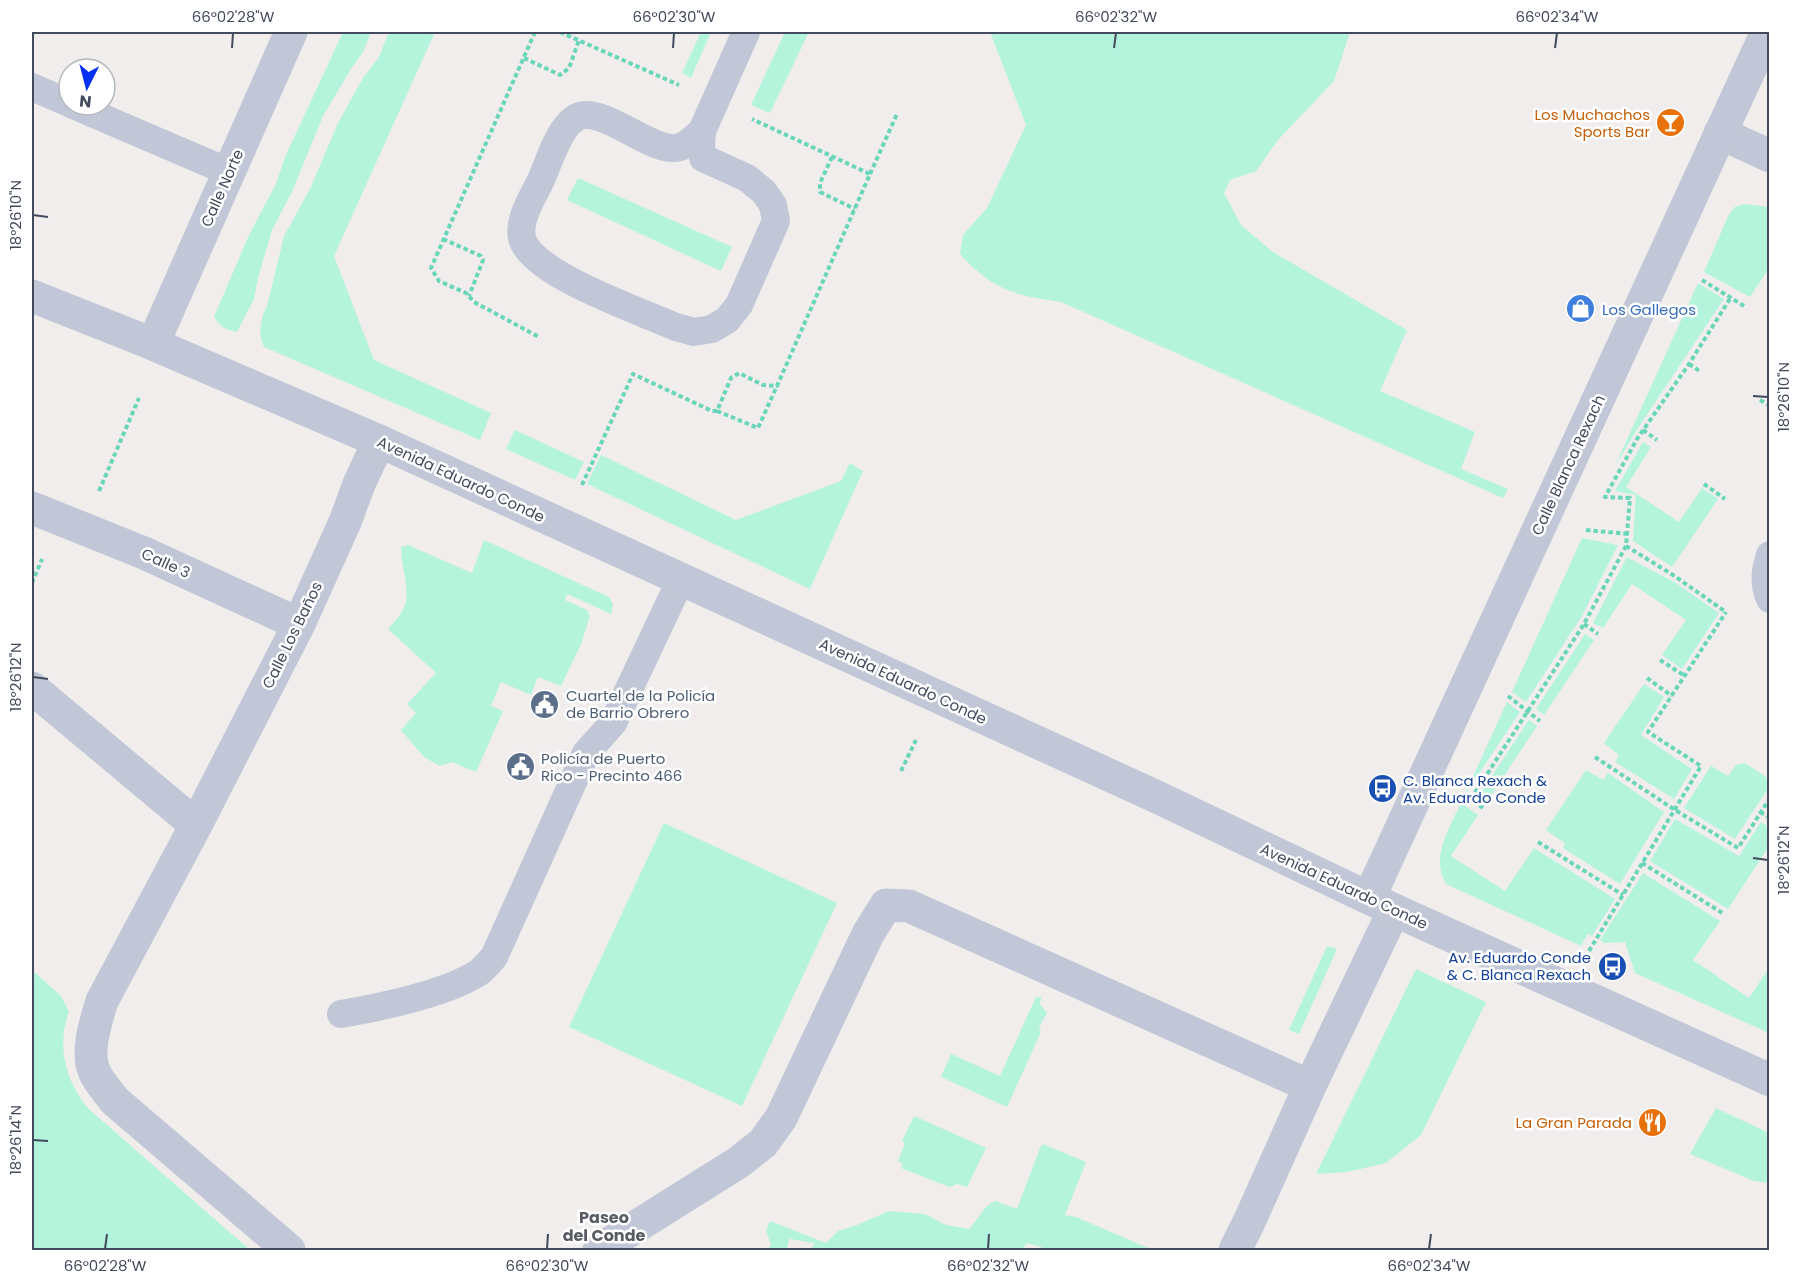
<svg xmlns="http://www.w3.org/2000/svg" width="1801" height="1282" viewBox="0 0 1801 1282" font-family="Poppins,sans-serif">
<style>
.green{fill:#b5f4dc}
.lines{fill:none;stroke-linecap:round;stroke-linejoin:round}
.path{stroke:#69d6ba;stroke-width:4;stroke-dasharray:4.5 3;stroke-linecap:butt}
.service{stroke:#c1c7d6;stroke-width:28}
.minor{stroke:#c1c7d6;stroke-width:33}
.tertiary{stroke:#c1c7d6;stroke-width:33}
.ticks{fill:none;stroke:#434a5c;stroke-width:2}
.labels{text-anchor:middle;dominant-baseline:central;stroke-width:5;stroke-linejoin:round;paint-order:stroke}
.food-label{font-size:15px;fill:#c56008;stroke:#fff;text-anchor:end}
.street-label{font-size:15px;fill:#434a5c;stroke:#fff}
.shop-label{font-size:15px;fill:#366cbe;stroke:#fff;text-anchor:start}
.service-label{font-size:15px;fill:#4e5e75;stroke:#fff;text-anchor:start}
.transit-label{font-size:15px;fill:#164399;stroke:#fff;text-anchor:start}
.neighbourhood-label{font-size:16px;font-weight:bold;fill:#595b63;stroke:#fff}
.neatline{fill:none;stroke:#434a5c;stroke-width:2}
.ticks-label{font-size:15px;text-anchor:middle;fill:#434a5c}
</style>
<rect width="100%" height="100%" fill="#f0edec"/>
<path class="green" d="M 343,32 L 371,32 L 363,52 L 351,69 L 323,116 L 292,192 L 272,230 L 258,278 L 254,299 L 237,332 C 226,330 220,327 214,317 L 249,235 L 276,184 L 285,157 Z
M 389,32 L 435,32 L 334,256 L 374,360 L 491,413 L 480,440 L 264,347 C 258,333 260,319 267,306 L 284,236 L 310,189 L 338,123 L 363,78 L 379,57 Z
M 701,32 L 711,32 L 691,78 L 682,73 Z
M 785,32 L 809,32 L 770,113 L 751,105 Z
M 990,32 L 1350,32 L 1334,81 L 1277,141 L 1256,171 L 1230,180 L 1224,193 L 1241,225 L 1273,252 L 1407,330 L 1380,391 L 1475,432 L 1461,469 L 1508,489 L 1503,498 L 1061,302 C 1014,295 993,290 960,254 L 963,235 L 987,208 L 1026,125 Z
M 578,178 L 732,247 L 721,271 L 567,200 Z
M 1744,204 L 1769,207 L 1769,268 L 1750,297 L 1704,272 L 1729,214 L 1735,207 Z
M 1698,283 L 1724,299 L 1638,428 L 1615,466 Z
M 515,430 L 584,462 L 575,480 L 506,449 Z
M 1643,442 L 1651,447 L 1626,487 L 1679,522 L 1702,488 L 1718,499 L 1672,567 L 1633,541 L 1636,495 L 1615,491 Z
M 601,455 L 736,520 L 841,481 L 850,463 L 863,471 L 810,589 L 587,484 Z
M 1582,538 L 1618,545 L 1582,616 L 1526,702 L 1512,692 Z
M 484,540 L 609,597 L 613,604 L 611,614 L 567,594 L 565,600 L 587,610 L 590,616 L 581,644 L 561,686 L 538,677 L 531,695 L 501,682 L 491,706 L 503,711 L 476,772 L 452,762 L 440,766 L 424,757 L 401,730 L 416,713 L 407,704 L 436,673 L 388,629 C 394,622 402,614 405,605 C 410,587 401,566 401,547 L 408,545 L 472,573 Z
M 1627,557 L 1676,583 L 1719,613 L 1682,669 L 1662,655 L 1686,620 L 1632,584 L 1603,628 L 1593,623 Z
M 1585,634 L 1594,640 L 1544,715 L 1536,709 Z
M 1644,684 L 1664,697 L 1641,735 L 1692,769 L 1674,799 L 1615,762 L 1619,755 L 1604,743 Z
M 1507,702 L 1520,712 L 1464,796 Z
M 1529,720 L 1537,726 L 1486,803 L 1478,797 Z
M 1745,763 L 1769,779 L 1769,787 L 1735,839 L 1684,808 L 1711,766 L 1728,776 L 1736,765 Z
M 1586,770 L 1603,780 L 1608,773 L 1664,812 L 1620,884 L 1563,848 L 1565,843 L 1546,830 Z
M 1461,803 L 1478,815 L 1451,856 L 1505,891 L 1534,848 L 1615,899 L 1592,936 L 1588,934 L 1581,946 L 1446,884 C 1430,857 1449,829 1461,803 Z
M 1675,819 L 1739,856 L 1761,822 L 1769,827 L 1769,846 L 1728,909 L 1650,861 Z
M 664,823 L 837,903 L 742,1106 L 569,1027 Z
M 1643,873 L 1720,921 L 1693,960 L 1749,998 L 1769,968 L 1769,1033 L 1635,973 L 1625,942 L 1604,943 L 1600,940 Z
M 1327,946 L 1337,949 L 1299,1034 L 1289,1030 Z
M 1416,969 L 1486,1002 L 1421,1135 L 1386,1163 L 1347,1172 L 1316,1174 Z
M 32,970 L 61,996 L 69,1012 C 56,1046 66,1084 90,1110 L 250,1250 L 32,1250 Z
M 1036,997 L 1041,997 L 1040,1004 L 1047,1013 L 1039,1027 L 1041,1032 L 1007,1107 L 941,1077 L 951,1054 L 1000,1076 Z
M 1716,1108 L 1769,1133 L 1769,1183 L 1754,1181 L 1690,1154 Z
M 914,1116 L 986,1148 L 967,1187 L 957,1184 L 949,1187 L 901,1168 L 903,1164 L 898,1161 L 905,1143 L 902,1141 Z
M 1043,1144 L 1086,1162 L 1065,1215 L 1076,1217 L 1153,1250 L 1050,1250 L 1027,1243 L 1022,1250 L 810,1250 L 815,1243 L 789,1239 L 787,1250 L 768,1250 L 771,1245 L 766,1231 L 770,1221 L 826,1243 L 838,1231 L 857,1225 L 889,1211 L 925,1214 L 946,1225 L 969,1229 C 978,1220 983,1206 995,1201 L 1017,1209 L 1040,1148 Z"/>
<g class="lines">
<path class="path" d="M 535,32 L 431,268 L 439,281 L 466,293 L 474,302 L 539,337
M 560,32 L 679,85
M 524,58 L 560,75 L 569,68 L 579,40
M 832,157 L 820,183 L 820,192 L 855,209
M 870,174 L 897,114
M 443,239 L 481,256 L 483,260 L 469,296
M 1702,280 L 1744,306
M 1689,364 L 1701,372
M 1760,400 L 1770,406
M 717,411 L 758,428 L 777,386
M 1643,430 L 1657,440
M 1704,484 L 1725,499
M 582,485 L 633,374 L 712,411 L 717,411 L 731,378 L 739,373 L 763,385 L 777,386 L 870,174 L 752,119
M 99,491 L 139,398
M 1586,530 L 1628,534
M 1626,546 L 1673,575 L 1726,612
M 32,583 L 42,559
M 1584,624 L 1598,634
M 1660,660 L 1685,676
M 1647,678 L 1672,696
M 1508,696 L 1540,721
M 1595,757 L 1675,810 L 1738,848 L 1770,798
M 901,771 L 916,740
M 1483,808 L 1471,799 L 1584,624 L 1626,546 L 1630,498 L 1605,497 L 1637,439 L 1689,364 L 1731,297
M 1760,812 L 1770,818
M 1538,842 L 1623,895
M 1642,863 L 1724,914
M 1589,951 L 1701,766 L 1648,732 L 1726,612"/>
<path class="service" d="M 32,87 L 69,103
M 73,105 L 229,172
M 702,131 C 695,137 685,148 675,148 C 648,151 598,101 574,119 C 558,130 548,165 540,182 C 532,198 518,220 522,238 C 530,274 643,312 676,327 L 694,332 L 712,329 L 727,320 L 739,305 L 776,221 L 773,205 L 764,192 L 747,178 L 703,158 L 701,148 L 702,131 L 746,32
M 1770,555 C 1765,570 1763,584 1770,599
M 341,1014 C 381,1007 445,994 478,973 C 484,969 489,962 494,957 L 586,753 L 613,723 L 681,579"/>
<path class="minor" d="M 1720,133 L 1770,156
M 32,508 L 144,553 L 299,624
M 32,688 L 196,825
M 289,1250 L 115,1101 C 108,1092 99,1082 95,1073 C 85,1053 96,1021 102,1001 L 196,825 L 299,624 L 345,522 L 359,484 L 379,441
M 599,1250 L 739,1162 L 763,1143 L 781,1118 L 868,934 L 886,905 L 909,906 L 1310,1086
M 1235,1250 L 1249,1222 L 1310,1086 L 1394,910"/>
<path class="tertiary" d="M 32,296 L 153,344 L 379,441 L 1157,797 L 1394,910 L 1770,1080
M 153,344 L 291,32
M 1369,898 L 1767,32"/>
</g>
<path class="ticks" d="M 232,48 L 233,33M 673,48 L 674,33M 1114,48 L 1116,33M 1555,48 L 1557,33M 33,215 L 48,217M 1753,396 L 1768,397M 33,677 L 48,679M 1753,858 L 1768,860M 33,1140 L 48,1141M 105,1249 L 107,1234M 547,1249 L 548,1234M 988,1249 L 989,1234M 1429,1249 L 1431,1234"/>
<defs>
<symbol id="bar-disc" viewBox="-11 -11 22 22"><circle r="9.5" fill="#e8710a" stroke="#fff"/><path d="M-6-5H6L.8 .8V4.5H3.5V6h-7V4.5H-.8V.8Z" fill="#fff"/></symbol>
<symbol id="shop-disc" viewBox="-11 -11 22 22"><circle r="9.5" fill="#3f7fe0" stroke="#fff"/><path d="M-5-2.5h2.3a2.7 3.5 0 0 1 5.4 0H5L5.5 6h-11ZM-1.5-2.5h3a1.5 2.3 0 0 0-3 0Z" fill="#fff"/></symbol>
<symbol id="civic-disc" viewBox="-11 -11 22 22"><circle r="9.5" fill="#5c6f8a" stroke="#fff"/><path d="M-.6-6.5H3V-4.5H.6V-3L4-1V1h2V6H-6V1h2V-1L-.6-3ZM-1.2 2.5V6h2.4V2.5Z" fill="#fff"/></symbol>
<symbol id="bus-disc" viewBox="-11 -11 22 22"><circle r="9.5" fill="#1a4fb4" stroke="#fff"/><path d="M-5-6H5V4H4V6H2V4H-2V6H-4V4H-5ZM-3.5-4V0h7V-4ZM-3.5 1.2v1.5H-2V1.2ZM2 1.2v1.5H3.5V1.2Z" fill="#fff"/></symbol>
<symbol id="restaurant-disc" viewBox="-11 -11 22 22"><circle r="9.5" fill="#e8710a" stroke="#fff"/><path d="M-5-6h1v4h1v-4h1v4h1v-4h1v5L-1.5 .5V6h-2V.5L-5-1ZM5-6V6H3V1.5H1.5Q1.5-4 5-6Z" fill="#fff"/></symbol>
</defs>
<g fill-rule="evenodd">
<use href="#bar-disc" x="1654" y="106" width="33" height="33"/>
<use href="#shop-disc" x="1564" y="292" width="33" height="33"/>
<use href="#civic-disc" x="528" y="688" width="33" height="33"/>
<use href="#civic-disc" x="504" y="750" width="33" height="33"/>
<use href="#bus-disc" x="1366" y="772" width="33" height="33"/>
<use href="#bus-disc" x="1596" y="950" width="33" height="33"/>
<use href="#restaurant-disc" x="1636" y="1106" width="33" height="33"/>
</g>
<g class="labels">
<g class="food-label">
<text x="1650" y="114">Los Muchachos<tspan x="1650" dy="17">Sports Bar</tspan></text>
<text x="1632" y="1122">La Gran Parada</text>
</g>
<g class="street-label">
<text transform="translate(222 188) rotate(-66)">Calle Norte</text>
<text transform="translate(1568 465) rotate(-65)">Calle Blanca Rexach</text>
<text transform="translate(461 479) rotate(25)">Avenida Eduardo Conde</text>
<text transform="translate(166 563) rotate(24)">Calle 3</text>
<text transform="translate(292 635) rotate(-64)">Calle Los Baños</text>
<text transform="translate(903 681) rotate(25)">Avenida Eduardo Conde</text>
<text transform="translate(1344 886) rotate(25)">Avenida Eduardo Conde</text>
</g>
<g class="shop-label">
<text x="1602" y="309">Los Gallegos</text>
</g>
<g class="service-label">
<text x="566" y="695">Cuartel de la Policía<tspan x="566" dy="17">de Barrio Obrero</tspan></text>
<text x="541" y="758">Policía de Puerto<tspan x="541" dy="17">Rico - Precinto 466</tspan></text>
</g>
<g class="transit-label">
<text x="1403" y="780">C. Blanca Rexach &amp;<tspan x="1403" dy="17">Av. Eduardo Conde</tspan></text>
<text x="1591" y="957" text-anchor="end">Av. Eduardo Conde<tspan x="1591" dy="17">&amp; C. Blanca Rexach</tspan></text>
</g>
<g class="neighbourhood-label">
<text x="604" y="1217">Paseo<tspan x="604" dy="18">del Conde</tspan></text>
</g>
</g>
<rect width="1801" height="1282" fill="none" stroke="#ffffff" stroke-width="66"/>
<g transform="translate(87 87) rotate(186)"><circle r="28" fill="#ffffff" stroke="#b4b7be" stroke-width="1.5"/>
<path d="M0-4.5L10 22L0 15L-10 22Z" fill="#0432f3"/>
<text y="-9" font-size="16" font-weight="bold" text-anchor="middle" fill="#434a5c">N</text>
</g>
<rect x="33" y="33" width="1735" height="1216" class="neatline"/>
<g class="ticks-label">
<text x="233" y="22">66°02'28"W</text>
<text x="674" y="22">66°02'30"W</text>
<text x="1116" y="22">66°02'32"W</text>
<text x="1557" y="22">66°02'34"W</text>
<text transform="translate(16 215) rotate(-90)" y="5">18°26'10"N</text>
<text transform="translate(1784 397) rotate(-90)" y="5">18°26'10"N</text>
<text transform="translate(16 677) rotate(-90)" y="5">18°26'12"N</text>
<text transform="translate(1784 860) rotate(-90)" y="5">18°26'12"N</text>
<text transform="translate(16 1140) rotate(-90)" y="5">18°26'14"N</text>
<text x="105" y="1271">66°02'28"W</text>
<text x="547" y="1271">66°02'30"W</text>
<text x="988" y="1271">66°02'32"W</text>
<text x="1429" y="1271">66°02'34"W</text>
</g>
</svg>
